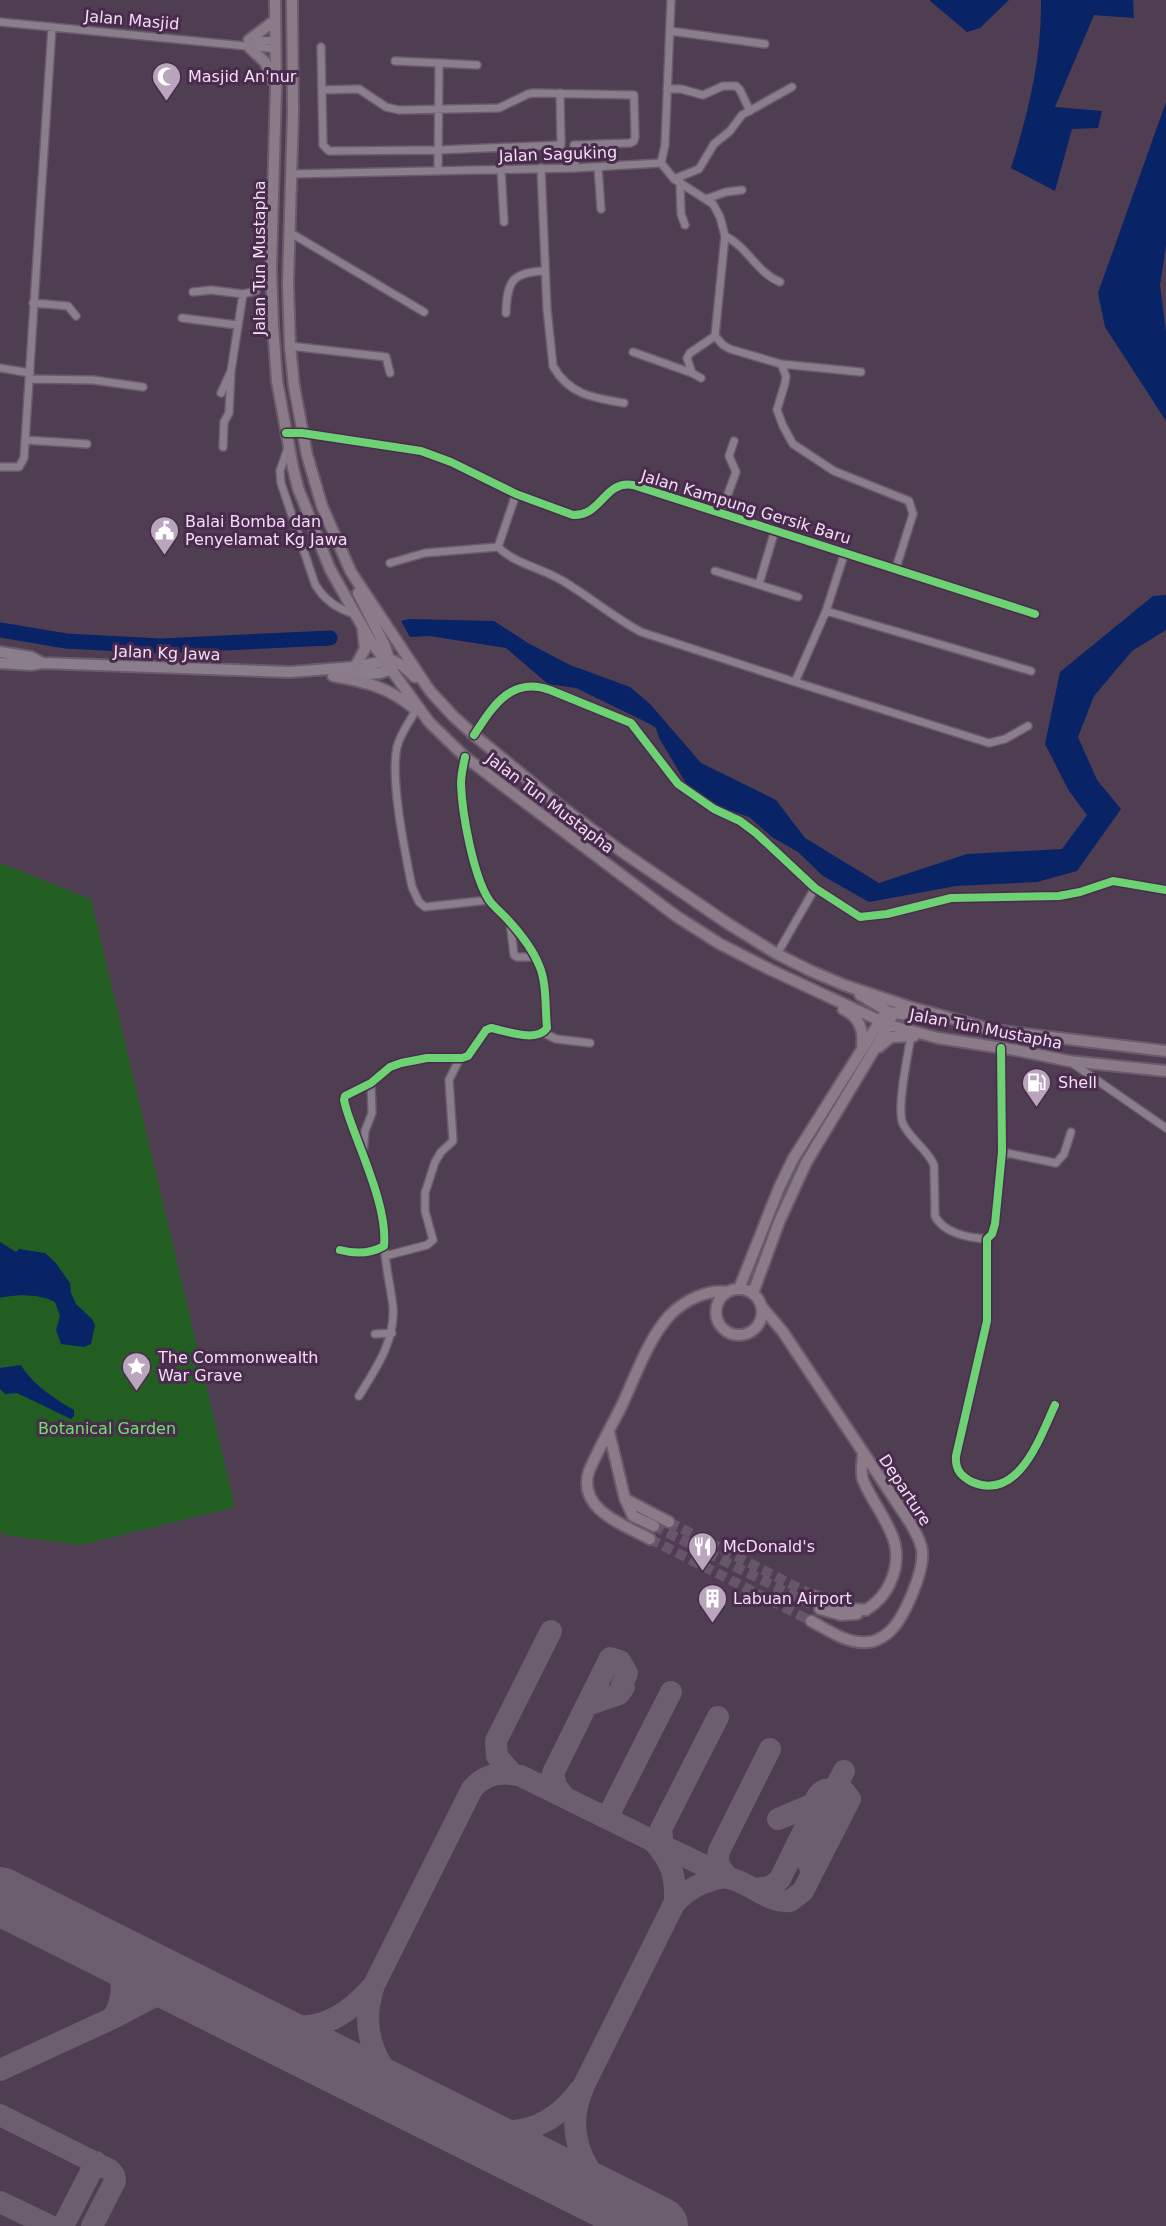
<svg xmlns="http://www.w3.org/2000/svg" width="1166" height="2226" viewBox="0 0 1166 2226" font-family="'DejaVu Sans',sans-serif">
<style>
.green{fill:#225e21}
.water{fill:#092367}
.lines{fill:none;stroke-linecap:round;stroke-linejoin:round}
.river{stroke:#092367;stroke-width:15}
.taxiway{stroke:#6d5e6f;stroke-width:22}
.runway{stroke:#6d5e6f;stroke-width:58}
.primary-tunnel{stroke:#67556a;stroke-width:10;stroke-dasharray:10 5;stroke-linecap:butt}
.minor-casing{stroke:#6a5b6b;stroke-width:10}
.secondary-casing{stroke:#6a5b6b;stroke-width:14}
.primary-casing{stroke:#6a5b6b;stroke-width:14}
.minor{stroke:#8a7d8c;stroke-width:7}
.secondary{stroke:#8a7d8c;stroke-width:10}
.primary{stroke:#8b7b88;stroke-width:10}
.cycleway-casing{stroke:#4a2b4e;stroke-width:11}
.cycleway{stroke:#6cd273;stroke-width:8}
.labels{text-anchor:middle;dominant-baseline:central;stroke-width:6;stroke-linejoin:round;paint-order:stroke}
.street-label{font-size:16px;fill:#f2dff5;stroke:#4a2b4e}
.poi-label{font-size:16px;fill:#f2dff5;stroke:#4a2b4e;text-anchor:start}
.park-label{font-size:16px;fill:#6de368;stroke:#4a2b4e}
</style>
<rect width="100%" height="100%" fill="#4f3d51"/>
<path class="green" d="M 0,863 L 91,899 L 235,1507 L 82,1545 L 9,1536 L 0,1532 Z"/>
<path class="water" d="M 929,0 L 1009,0 L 980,28 L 967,32 Z
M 1041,0 L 1133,0 L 1134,18 L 1094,15 L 1055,107 L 1102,111 L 1098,128 L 1072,129 L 1055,191 L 1011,168 C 1028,114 1042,57 1041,0 Z
M 1166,102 L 1166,245 L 1160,285 L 1166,332 L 1166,421 L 1105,327 L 1098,293 Z
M 1166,595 L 1166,630 L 1132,651 L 1094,696 L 1078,737 L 1097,780 L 1121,809 L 1077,871 L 1037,882 L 956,886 L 869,902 L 823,876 L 798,852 L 772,837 L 749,817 L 709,803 L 687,785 L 659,738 L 656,728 L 650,724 L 576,688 L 548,684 L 506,648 L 430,636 L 410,637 L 401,621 L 409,619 L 494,621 L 528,643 L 570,665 L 630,687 L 650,704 L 701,763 L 776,800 L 805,838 L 879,883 L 967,854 L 1062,849 L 1087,815 L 1069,791 L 1045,744 L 1060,672 L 1153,596 Z
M 0,1242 L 16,1252 L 19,1249 L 45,1253 L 55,1262 L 70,1283 L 71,1293 L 76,1304 L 92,1319 L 95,1325 L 91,1344 L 84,1347 L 61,1344 L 56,1330 L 60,1316 L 55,1302 C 38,1294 18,1294 0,1298 Z
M 21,1365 C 32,1384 55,1399 74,1410 L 74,1416 L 71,1419 L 17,1393 L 5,1394 L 0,1389 L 0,1368 Z"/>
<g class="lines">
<path class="river" d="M 0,630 L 66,641 L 160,646 L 330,638"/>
<path class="taxiway" d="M 718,1717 L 661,1829 L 663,1846 L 728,1877 C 720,1869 716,1863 719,1851 L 770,1749
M 512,1774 L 497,1756 L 496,1741 L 551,1631
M 564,1797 L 556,1786 L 553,1773 L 610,1658 L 620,1661 L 627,1673 L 622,1685 L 624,1687 L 619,1694 L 587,1705
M 607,1818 L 671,1692
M 809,1865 C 817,1854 815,1846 812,1833 L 844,1771
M 753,1889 L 771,1887 L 780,1879 L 807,1824
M 672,1907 C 681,1895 692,1887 706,1882 C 712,1880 722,1876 729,1878 C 751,1883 767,1903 790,1901 L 803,1891 L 850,1799 L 844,1791 C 830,1787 819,1788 814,1804 L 778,1819
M 85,1938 C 115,1961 134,1979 113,2018
M 250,2021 C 304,2033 335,2030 373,1986
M 0,2070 L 113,2018 L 153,1997 L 178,1992 L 200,1996
M 416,2104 C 378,2070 357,2036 374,1985 L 472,1789 C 485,1773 503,1771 521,1776 L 653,1841 C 671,1861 676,1874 675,1902 L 584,2085 C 581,2094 577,2103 576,2112 C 570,2153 597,2186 626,2209
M 0,2115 L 110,2170 L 114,2175 L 115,2181 L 92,2226
M 470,2131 C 517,2135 549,2131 579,2091
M 0,2202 L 50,2226
M 63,2226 L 96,2162"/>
<path class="runway" d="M 0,1896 L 659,2226"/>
<path class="primary-tunnel" d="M 669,1522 L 814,1596
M 654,1526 L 820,1609
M 650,1539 L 811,1621"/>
<defs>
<path id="minor" d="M 0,22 L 276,49
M 670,31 L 765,44
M 250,40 L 275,41
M 321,47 L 323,145 L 329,151 L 438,150 L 561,145 L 560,93
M 395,61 L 439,63
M 667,89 L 681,89 L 703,95 L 723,86 L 736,86 L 740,90 L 750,111
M 322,90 L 359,89 L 386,107 L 399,110 L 499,108 L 528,94 L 533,93 L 634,95 L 635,137 L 634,141 L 630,143 L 574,145 L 575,168
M 661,163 L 674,179 L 713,204 L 720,217 L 725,236 L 715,336 L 723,345 L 730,349 L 781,364 L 786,376 L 785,383 L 777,410 L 783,426 L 793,444 L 834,471 L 909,501 L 913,514 L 896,568
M 661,163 L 665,145 L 671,0
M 598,167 L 601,209
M 541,168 L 547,309 L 553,366 C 569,395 594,398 624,403
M 501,169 L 504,222
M 438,171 L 439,63 L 477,65
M 291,174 L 575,168 L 661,163
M 674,179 L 699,169 L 714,144 L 730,131 L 742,115 L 792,87
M 680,182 L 681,214 L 685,225
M 706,199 L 726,192 L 742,190
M 289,232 L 424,312
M 725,236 C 747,246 757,273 780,282
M 193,292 L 211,290 L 243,294
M 33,303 L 68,306 L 76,316
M 506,313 C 507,281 512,272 545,271
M 182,318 L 237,325
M 290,346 L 386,357 L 390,373
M 633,352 L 692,373
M 781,364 L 861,372
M 0,368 L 30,373
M 701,378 L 692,373 L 687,358 L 690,353 L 715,336
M 29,379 L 93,380 L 143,387
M 221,393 L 231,371 L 243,294 L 256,291 L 258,268 L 271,268
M 286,433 L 302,433 L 421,451 L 451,462 L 516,494 L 573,515 C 602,516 604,480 633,485 L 1035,614
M 25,440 L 87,444
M 223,447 L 224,422 L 229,413 L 231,371
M 288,448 L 280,471 L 281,483 L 315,584 C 324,600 337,609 355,614
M 0,467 L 19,467 L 24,458 L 52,27
M 516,494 L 498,547 C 515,564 542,568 563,581 C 590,597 613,617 641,632 L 795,682 L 826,611 L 845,552
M 721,513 L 736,472 L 729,456 L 734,441
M 390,563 L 425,553 L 498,547
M 715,571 L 798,597
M 759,584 L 775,530
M 826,611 L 1031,671
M 795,682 L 989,743 L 1005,739 L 1028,726
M 416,710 C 410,721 400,734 397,747 C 390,780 405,852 412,887 L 419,902 L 425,907 L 489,900
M 474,735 C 493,706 511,676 550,690 L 631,723 L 678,784 L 714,809 L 740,821 L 756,833 L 815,888 L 860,917 L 887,914 L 951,898 L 1059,896 L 1080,892 L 1113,881 L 1166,890
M 510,922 L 514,955 L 517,957 L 536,957
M 777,954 L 815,888
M 544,1033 L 556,1039 L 590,1043
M 911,1036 C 908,1055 896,1109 903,1124 C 911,1140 927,1149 934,1165 L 935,1216 C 943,1233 969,1238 987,1239
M 1001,1048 L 1002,1152 L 995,1224 L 992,1234 L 987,1239 L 987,1321 L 956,1456 C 955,1470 961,1476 972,1482 C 1019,1502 1040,1437 1055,1405
M 1072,1063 L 1166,1128
M 1002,1152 L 1056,1163 L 1064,1154 L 1071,1132
M 363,1154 L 365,1131 L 372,1113 L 371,1083
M 340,1250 C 355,1254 370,1254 384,1246 C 388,1206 358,1147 346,1108 L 344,1100 L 345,1096 L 371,1083 L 390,1067 L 401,1063 L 427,1058 L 462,1058 L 468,1056 L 486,1030 L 491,1028 C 506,1031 537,1043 547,1028 C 545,1008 547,983 539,965 C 532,948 520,933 508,920 C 502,913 494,907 489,900 C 473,875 462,813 461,784 C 461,775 463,766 465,757
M 385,1256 L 427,1245 L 433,1240 L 425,1211 L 425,1193 L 435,1162 L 441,1152 L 453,1141 L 449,1080 L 459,1060
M 375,1334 L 392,1333
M 359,1396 C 376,1368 395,1342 393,1307 C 391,1288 386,1270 385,1252"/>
<path id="secondary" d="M 0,652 L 31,657 L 42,663
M 0,663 L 32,665 L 42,663 L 290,672 L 355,667 L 385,661
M 347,676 L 380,673 L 392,669"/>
<path id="primary" d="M 275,0 L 276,87 L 271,268 L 273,326 L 277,381 L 293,468 L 298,488 L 330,569 L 370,640 L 429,722 L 465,757 L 676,916 L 720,944 L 769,969 L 889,1025 L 938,1038 L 1015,1050 L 1069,1061 L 1166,1071
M 292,0 L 293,112 L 288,284 L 290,346 L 294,386 L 307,455 L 322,506 L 351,572 L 430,691 L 454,717 L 474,735 L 558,804 L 621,851 L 727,923 L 777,954 L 811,971 L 844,985 L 910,1007 L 994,1030 L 1166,1051
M 249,40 L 274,21
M 250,48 L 265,62 L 273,81
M 358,593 L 385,646 L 390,663
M 385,661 L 390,659 L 403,666 L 415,677
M 355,667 L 365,649 L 363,631
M 333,676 C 367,682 388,687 415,709
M 860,995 L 889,1012 L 932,1019
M 843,1009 C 859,1017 864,1029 862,1045
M 879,1047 L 891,1037 L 914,1036
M716 1312a23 23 0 1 1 46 0a23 23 0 1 1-46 0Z
M 739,1289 L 779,1188 L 793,1159 L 883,1016 L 889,1012
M 753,1293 L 779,1222 L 806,1163 L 889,1025 L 891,1018
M 762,1307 L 783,1332 L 901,1509 C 909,1521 919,1535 922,1550 C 925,1570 904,1620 888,1633 C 882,1638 874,1642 867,1642 C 847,1644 828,1630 811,1621
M 609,1432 L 625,1499 L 669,1522
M 625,1499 L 633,1516 L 654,1526
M 650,1539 C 622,1524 577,1509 589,1471 C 599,1448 611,1427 622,1405 C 636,1375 648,1339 670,1315 C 685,1300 707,1289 728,1292
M 814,1596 L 843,1608 L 866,1610 C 877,1603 885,1595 890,1583 C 910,1541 878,1516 863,1480 C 860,1472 863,1461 863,1452
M 820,1609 L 841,1615 L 857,1614"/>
</defs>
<use href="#minor" class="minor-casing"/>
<use href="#secondary" class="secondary-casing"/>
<use href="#primary" class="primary-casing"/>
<use href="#minor" class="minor"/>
<use href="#secondary" class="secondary"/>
<use href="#primary" class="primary"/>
<defs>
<path id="cycleway" d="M 286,433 L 302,433 L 421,451 L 451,462 L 516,494 L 573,515 C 602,516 604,480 633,485 L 1035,614
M 474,735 C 493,706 511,676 550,690 L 631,723 L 678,784 L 714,809 L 740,821 L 756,833 L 815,888 L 860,917 L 887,914 L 951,898 L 1059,896 L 1080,892 L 1113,881 L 1166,890
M 1001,1048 L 1002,1152 L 995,1224 L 992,1234 L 987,1239 L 987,1321 L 956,1456 C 955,1470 961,1476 972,1482 C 1019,1502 1040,1437 1055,1405
M 340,1250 C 355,1254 370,1254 384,1246 C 388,1206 358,1147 346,1108 L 344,1100 L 345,1096 L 371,1083 L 390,1067 L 401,1063 L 427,1058 L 462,1058 L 468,1056 L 486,1030 L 491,1028 C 506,1031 537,1043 547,1028 C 545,1008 547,983 539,965 C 532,948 520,933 508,920 C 502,913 494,907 489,900 C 473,875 462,813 461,784 C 461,775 463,766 465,757"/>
</defs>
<use href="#cycleway" class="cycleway-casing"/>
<use href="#cycleway" class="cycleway"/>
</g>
<defs>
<symbol id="mosque-pin" viewBox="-11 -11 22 30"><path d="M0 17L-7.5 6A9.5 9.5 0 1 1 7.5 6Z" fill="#b9a6bc" stroke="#4a2b4e"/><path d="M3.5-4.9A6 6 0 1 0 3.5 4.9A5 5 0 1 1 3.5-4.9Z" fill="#fff"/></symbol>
<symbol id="civic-pin" viewBox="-11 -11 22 30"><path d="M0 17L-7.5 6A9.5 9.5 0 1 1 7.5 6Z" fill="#b9a6bc" stroke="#4a2b4e"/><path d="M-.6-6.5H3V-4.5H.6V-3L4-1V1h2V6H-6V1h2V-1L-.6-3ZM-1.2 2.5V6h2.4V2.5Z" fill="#fff"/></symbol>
<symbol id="fuel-pin" viewBox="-11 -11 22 30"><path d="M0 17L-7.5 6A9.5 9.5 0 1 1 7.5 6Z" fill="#b9a6bc" stroke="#4a2b4e"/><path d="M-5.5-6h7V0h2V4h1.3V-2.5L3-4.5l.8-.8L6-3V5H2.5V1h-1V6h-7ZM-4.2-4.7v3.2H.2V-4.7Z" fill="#fff"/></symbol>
<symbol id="sight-pin" viewBox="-11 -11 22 30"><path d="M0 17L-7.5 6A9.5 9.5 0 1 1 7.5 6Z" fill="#b9a6bc" stroke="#4a2b4e"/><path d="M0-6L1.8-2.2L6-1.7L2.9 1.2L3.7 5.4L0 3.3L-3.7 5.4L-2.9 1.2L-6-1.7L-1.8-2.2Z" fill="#fff"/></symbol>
<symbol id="restaurant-pin" viewBox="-11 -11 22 30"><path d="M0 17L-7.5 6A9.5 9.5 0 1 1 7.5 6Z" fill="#b9a6bc" stroke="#4a2b4e"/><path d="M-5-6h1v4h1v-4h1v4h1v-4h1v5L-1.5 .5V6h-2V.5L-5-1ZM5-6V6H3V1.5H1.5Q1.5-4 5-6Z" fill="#fff"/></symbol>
<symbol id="building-pin" viewBox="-11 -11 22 30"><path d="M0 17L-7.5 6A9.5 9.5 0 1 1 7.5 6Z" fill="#b9a6bc" stroke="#4a2b4e"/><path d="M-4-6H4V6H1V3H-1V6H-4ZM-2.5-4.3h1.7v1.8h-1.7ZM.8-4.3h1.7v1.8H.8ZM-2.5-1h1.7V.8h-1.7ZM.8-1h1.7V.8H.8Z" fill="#fff"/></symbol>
</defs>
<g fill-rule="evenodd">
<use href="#mosque-pin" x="150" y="60" width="33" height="45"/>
<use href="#civic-pin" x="148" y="514" width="33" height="45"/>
<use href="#fuel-pin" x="1020" y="1066" width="33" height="45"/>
<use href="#sight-pin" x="120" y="1350" width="33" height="45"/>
<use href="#restaurant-pin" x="686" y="1530" width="33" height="45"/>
<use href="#building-pin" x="696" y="1582" width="33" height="45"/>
</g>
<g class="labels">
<g class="street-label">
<text transform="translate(132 20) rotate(5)">Jalan Masjid</text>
<text transform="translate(558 154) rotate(-2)">Jalan Saguking</text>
<text transform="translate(259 258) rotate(-90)">Jalan Tun Mustapha</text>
<text transform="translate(746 507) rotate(17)">Jalan Kampung Gersik Baru</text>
<text transform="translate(167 653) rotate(2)">Jalan Kg Jawa</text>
<text transform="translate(550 803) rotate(37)">Jalan Tun Mustapha</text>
<text transform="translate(986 1029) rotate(11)">Jalan Tun Mustapha</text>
<text transform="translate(905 1490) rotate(57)">Departure</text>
</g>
<g class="poi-label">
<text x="188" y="76">Masjid An'nur</text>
<text x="185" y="521">Balai Bomba dan<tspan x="185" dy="18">Penyelamat Kg Jawa</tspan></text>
<text x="1058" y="1082">Shell</text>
<text x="158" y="1357">The Commonwealth<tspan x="158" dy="18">War Grave</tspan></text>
<text x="723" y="1546">McDonald's</text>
<text x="733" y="1598">Labuan Airport</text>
</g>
<g class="park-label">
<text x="107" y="1428">Botanical Garden</text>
</g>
</g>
</svg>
